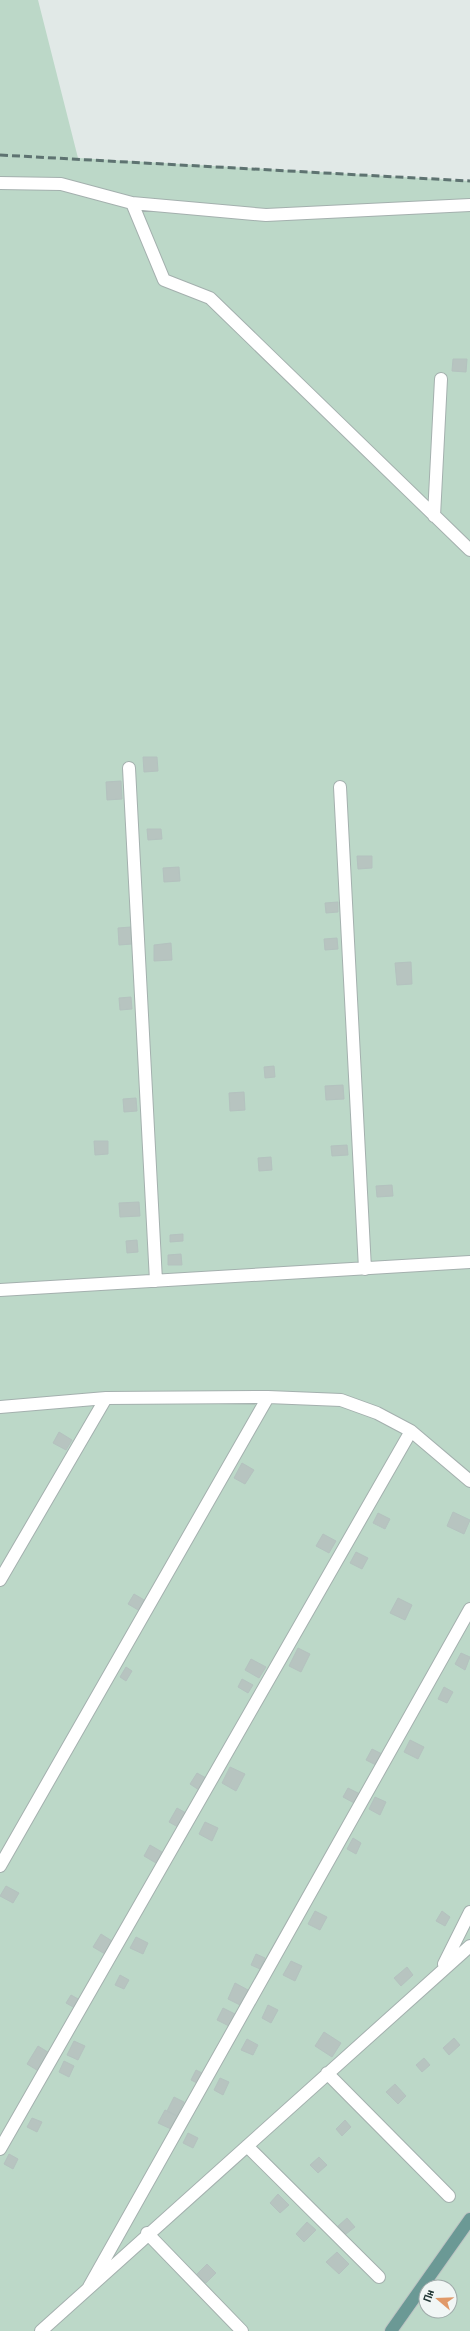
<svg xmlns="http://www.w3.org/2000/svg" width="470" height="2331" viewBox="0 0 470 2331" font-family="'Roboto Condensed',sans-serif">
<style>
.green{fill:#bcd8c8;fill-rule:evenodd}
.building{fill:#b7c4c0;stroke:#b4c2bf}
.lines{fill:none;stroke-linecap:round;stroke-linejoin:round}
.minor-casing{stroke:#a4b0ae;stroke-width:14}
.major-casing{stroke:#bdc3c3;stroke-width:14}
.minor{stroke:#fff;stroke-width:12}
.major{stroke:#6b9995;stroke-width:12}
.rail{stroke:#5e7371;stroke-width:3;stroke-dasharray:8 4;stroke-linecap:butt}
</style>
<rect width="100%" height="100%" fill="#e1e9e7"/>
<path class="green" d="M 0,0 L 38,0 L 78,158 L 470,181 L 470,2331 L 0,2331 ZM 426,2287 L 450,2287 L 450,2311 L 426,2311 Z"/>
<path class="building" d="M 453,359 L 467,359 L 466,372 L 452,371 Z
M 143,757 L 157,757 L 158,771 L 144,772 Z
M 121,781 L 122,799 L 107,800 L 106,782 Z
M 147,829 L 161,829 L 162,839 L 148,840 Z
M 357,856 L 372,856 L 372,868 L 358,869 Z
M 179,867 L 180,881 L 164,882 L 163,868 Z
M 338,902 L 338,912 L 326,913 L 325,903 Z
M 131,927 L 132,944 L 119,945 L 118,928 Z
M 337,938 L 338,949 L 325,950 L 324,939 Z
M 171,943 L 172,960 L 154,961 L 154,945 Z
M 411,962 L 412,984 L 397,985 L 395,963 Z
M 131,997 L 132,1009 L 120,1010 L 119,998 Z
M 274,1066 L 275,1077 L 265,1078 L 264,1067 Z
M 343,1085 L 344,1099 L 326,1100 L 325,1086 Z
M 244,1092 L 245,1110 L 230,1111 L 229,1093 Z
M 136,1098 L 137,1111 L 124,1112 L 123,1099 Z
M 94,1141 L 108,1141 L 108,1154 L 95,1155 Z
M 347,1145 L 348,1155 L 332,1156 L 331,1146 Z
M 271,1157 L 272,1170 L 259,1171 L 258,1158 Z
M 392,1185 L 393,1196 L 377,1197 L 376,1186 Z
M 139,1202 L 140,1216 L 120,1217 L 119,1203 Z
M 183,1234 L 183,1241 L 170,1242 L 170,1235 Z
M 137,1240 L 138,1252 L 127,1253 L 126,1241 Z
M 181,1254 L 182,1265 L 168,1265 L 168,1255 Z
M 59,1432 L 72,1440 L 66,1450 L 53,1443 Z
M 242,1463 L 254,1470 L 245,1484 L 234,1478 Z
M 453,1512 L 470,1520 L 464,1534 L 447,1526 Z
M 378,1513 L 390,1519 L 385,1529 L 373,1523 Z
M 323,1534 L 336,1541 L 329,1553 L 316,1546 Z
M 356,1552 L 368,1558 L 362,1569 L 350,1563 Z
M 134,1594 L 146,1601 L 140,1611 L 128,1604 Z
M 398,1598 L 412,1605 L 405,1620 L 390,1613 Z
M 298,1648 L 310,1654 L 301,1672 L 289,1666 Z
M 461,1653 L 470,1657 L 465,1670 L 455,1664 Z
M 251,1659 L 266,1667 L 259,1678 L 245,1670 Z
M 126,1667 L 132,1671 L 126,1681 L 120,1677 Z
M 242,1679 L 253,1685 L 248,1693 L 238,1687 Z
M 444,1687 L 453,1692 L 447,1703 L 438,1699 Z
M 410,1740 L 424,1747 L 418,1759 L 404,1752 Z
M 372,1749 L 382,1754 L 376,1765 L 366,1760 Z
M 230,1767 L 245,1774 L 236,1791 L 222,1783 Z
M 197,1773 L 206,1778 L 199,1790 L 190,1784 Z
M 348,1788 L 360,1794 L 356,1804 L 343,1797 Z
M 375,1797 L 386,1802 L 380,1815 L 369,1809 Z
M 177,1808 L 186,1813 L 178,1827 L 169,1822 Z
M 205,1822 L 218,1828 L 212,1841 L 199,1834 Z
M 353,1838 L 361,1843 L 356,1854 L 347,1849 Z
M 150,1845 L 162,1852 L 156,1863 L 144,1856 Z
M 6,1886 L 19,1893 L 13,1903 L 0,1896 Z
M 315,1911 L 327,1917 L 320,1930 L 308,1924 Z
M 442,1911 L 450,1917 L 445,1926 L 436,1921 Z
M 101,1934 L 112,1941 L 105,1954 L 93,1947 Z
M 136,1937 L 148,1943 L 143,1954 L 130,1948 Z
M 256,1954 L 265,1958 L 260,1969 L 251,1965 Z
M 291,1961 L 302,1966 L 295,1981 L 283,1975 Z
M 407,1967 L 413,1975 L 401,1986 L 394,1978 Z
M 120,1975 L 129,1980 L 124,1989 L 115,1985 Z
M 235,1983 L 248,1990 L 240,2005 L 228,1999 Z
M 71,1995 L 80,2000 L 75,2008 L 66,2003 Z
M 268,2005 L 278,2010 L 271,2023 L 262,2018 Z
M 223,2008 L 235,2014 L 229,2026 L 217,2020 Z
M 324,2032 L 341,2043 L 332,2057 L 315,2046 Z
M 454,2038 L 460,2045 L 449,2055 L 443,2048 Z
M 247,2039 L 258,2045 L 253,2055 L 241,2050 Z
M 74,2041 L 85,2046 L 78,2060 L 67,2055 Z
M 38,2046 L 51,2054 L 40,2072 L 27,2064 Z
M 424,2058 L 430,2065 L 422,2072 L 416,2065 Z
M 64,2061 L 74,2066 L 69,2077 L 59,2072 Z
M 196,2070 L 204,2074 L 199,2084 L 191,2080 Z
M 220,2078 L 229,2082 L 223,2095 L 214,2090 Z
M 395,2084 L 406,2096 L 398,2104 L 386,2092 Z
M 174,2097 L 184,2102 L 177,2116 L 167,2111 Z
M 165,2110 L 177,2116 L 171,2129 L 158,2123 Z
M 32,2118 L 42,2122 L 37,2132 L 27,2127 Z
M 345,2120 L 351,2127 L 342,2136 L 336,2129 Z
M 188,2133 L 198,2138 L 193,2148 L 183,2143 Z
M 9,2154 L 18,2159 L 13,2169 L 4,2164 Z
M 319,2157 L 327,2165 L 318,2173 L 310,2165 Z
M 278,2194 L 289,2205 L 280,2213 L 270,2203 Z
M 347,2218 L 355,2227 L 346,2234 L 338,2226 Z
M 307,2222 L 316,2230 L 304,2242 L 296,2234 Z
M 337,2252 L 349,2264 L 339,2274 L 326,2262 Z
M 207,2264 L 216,2273 L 206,2283 L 196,2275 Z"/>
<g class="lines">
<defs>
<path id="minor" d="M 0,183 L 61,184 L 132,203 L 266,215 L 470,205
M 132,203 L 164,280 L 210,298 L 470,550
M 434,516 L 441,379
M 129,768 L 156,1281
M 340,787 L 365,1269
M 0,1290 L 470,1262
M 0,1407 L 106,1398 L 268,1397 L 341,1400 L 377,1413 L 411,1431 L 470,1481
M 0,1580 L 106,1398
M 0,1866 L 268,1397
M 444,1964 L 470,1912
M 327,2073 L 449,2196
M 247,2146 L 379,2277
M 0,2149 L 411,1431
M 147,2233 L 242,2331
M 89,2287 L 470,1609
M 41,2331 L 470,1946"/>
<path id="major" d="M 391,2331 L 470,2219"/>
</defs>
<use href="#minor" class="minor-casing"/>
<use href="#major" class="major-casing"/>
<use href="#minor" class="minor"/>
<use href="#major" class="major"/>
<path class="rail" d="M 0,155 L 470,181"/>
</g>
<g transform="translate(438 2299) rotate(289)"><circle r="19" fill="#f1f6f5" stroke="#9faaa9"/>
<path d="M0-3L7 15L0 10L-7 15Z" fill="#e09968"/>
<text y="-6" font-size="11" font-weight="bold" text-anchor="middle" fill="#233836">Пн</text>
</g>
</svg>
